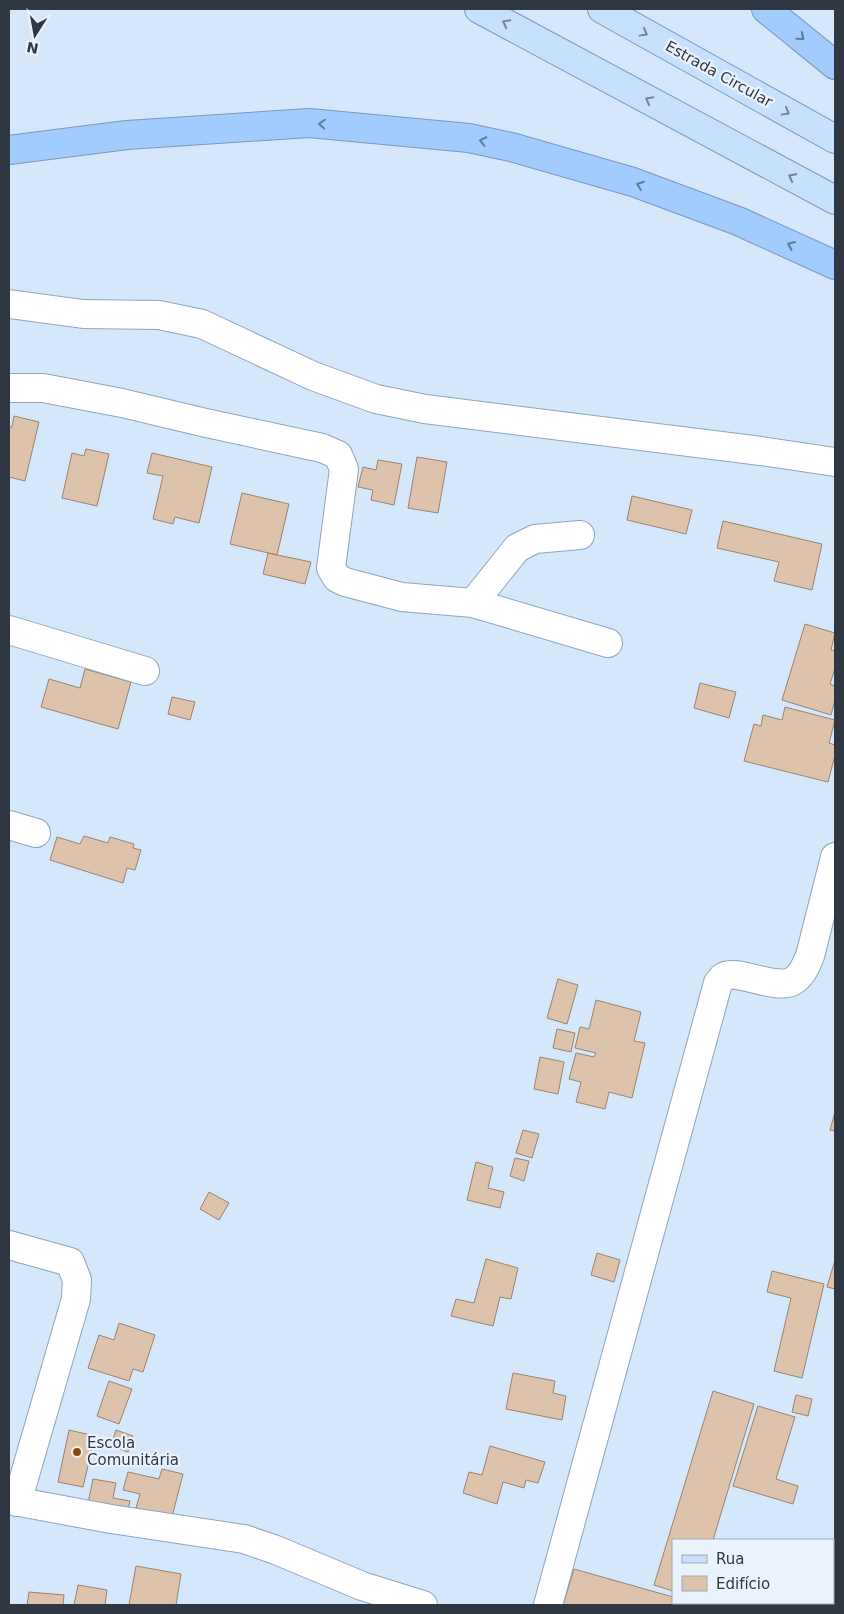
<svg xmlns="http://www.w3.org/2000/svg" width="844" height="1614" viewBox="0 0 844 1614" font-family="'DejaVu Sans',sans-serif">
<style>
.building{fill:#ddc3ac;stroke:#9b836e}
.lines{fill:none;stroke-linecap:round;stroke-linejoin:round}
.minor-casing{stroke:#8fa4bc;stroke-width:30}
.major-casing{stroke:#7998bc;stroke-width:30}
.highway-casing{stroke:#7998bc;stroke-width:30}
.minor{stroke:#fff;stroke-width:28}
.major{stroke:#c7e0fe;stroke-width:28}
.highway{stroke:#a1ccfd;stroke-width:28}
.oneway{stroke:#738497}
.oneway2{stroke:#627b96}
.poi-dot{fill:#874d04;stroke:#eaf3fd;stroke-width:2}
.labels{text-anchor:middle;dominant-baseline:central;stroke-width:4.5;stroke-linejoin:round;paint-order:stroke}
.street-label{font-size:15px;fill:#2f3842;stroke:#eaf3fd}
.poi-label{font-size:15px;fill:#2f3842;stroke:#eaf3fd;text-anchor:start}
</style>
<rect width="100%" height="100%" fill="#d5e7fb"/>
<path class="building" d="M 14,416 L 39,422 L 25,481 L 9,477 L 9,427 L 12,427 Z
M 86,449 L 109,454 L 97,506 L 62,498 L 72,453 L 84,456 Z
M 152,453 L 212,467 L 199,523 L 175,517 L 173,524 L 153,519 L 163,476 L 147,473 Z
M 417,457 L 447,462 L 438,513 L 408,508 Z
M 378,460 L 402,464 L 394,505 L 371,500 L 373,490 L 358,487 L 363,467 L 376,470 Z
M 242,493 L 289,504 L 277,555 L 230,544 Z
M 632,496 L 692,510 L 686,534 L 627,520 Z
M 723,521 L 822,544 L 812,590 L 774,581 L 779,562 L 717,548 Z
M 268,553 L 311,562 L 305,584 L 263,574 Z
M 805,624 L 835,633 L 831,650 L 835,651 L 835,668 L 830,684 L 835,686 L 835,700 L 831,715 L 782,700 Z
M 85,669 L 131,682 L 118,729 L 41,707 L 49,679 L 80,688 Z
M 700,683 L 736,692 L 729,718 L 694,708 Z
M 172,697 L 195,702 L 190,720 L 168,714 Z
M 785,707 L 835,720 L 829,743 L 835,745 L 835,755 L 828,782 L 744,761 L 754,724 L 761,726 L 763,715 L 782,720 Z
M 84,836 L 108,843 L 110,837 L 134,844 L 133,848 L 141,850 L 135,870 L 127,868 L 123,883 L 50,860 L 57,837 L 80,844 Z
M 558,979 L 578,985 L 567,1024 L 547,1018 Z
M 596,1000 L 641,1012 L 634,1041 L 645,1043 L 632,1098 L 609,1092 L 605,1109 L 576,1102 L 581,1082 L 569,1079 L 576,1053 L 594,1057 L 596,1053 L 575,1048 L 580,1027 L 589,1029 Z
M 557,1029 L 575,1033 L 571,1052 L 553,1048 Z
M 540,1057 L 564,1062 L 558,1094 L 534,1089 Z
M 835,1112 L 835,1131 L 830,1130 Z
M 523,1130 L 539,1134 L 532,1158 L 516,1153 Z
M 515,1158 L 529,1161 L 524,1181 L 510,1176 Z
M 476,1162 L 493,1167 L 488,1188 L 504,1192 L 500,1208 L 467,1200 Z
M 209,1192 L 229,1203 L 219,1220 L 200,1209 Z
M 597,1253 L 620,1260 L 614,1282 L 591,1275 Z
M 486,1259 L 518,1268 L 511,1299 L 500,1297 L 493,1326 L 451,1316 L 456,1299 L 474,1303 Z
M 835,1260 L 835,1289 L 827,1287 Z
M 772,1271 L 824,1284 L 802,1378 L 774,1371 L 791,1298 L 767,1292 Z
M 119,1323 L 155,1335 L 143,1372 L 133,1369 L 129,1381 L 88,1368 L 99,1335 L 114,1340 Z
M 513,1373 L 555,1381 L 553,1393 L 566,1396 L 562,1420 L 506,1409 Z
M 109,1381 L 132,1389 L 119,1424 L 97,1416 Z
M 713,1391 L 754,1404 L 713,1540 L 673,1540 L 673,1591 L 654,1585 Z
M 796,1395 L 812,1399 L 808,1416 L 792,1412 Z
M 758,1406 L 795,1417 L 776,1479 L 798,1486 L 793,1504 L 733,1486 Z
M 69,1430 L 95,1436 L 83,1487 L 58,1482 Z
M 116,1430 L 133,1436 L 128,1452 L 111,1446 Z
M 490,1446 L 545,1462 L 538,1483 L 526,1480 L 524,1488 L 503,1482 L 497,1504 L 463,1493 L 469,1472 L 482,1475 Z
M 162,1469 L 183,1474 L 172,1517 L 136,1508 L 140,1494 L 123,1490 L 128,1472 L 159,1479 Z
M 93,1479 L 116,1483 L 113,1498 L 130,1501 L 127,1516 L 87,1508 Z
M 136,1566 L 181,1574 L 176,1605 L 129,1605 Z
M 574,1569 L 673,1597 L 673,1603 L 692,1603 L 691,1605 L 563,1605 Z
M 78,1585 L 107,1590 L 105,1605 L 74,1605 Z
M 29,1592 L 64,1595 L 63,1605 L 27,1605 Z
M 741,1603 L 821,1603 L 821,1605 L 740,1605 Z"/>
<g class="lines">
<defs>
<path id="minor" d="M 9,304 L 83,314 L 159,315 L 202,324 L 313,376 L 376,399 L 425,409 L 761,451 L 835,462
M 9,388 L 43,388 L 122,403 L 206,423 L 322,448 L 338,455 L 344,469 L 331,568 L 337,578 L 345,582 L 402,597 L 473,603 L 517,548 L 535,539 L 580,535
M 473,603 L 608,643
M 9,630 L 145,671
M 9,825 L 36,833
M 9,1245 L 70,1262 L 77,1280 L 76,1299 L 17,1502
M 9,1500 L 111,1519 L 244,1539 L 276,1550 L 362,1586 L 423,1605
M 548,1605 L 718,983 C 720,981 721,979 723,977 C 737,968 775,991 793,981 C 802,976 806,965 810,956 L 835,857"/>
<path id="major" d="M 479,9 L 835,200
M 602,9 L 835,139"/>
<path id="highway" d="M 766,9 L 835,65
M 9,150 L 127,135 L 309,123 L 469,138 L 511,147 L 633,182 L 738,221 L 835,265"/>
</defs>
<use href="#minor" class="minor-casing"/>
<use href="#major" class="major-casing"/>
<use href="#highway" class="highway-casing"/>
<use href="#minor" class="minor"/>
<use href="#major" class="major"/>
<use href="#highway" class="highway"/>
</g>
<defs><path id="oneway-chevron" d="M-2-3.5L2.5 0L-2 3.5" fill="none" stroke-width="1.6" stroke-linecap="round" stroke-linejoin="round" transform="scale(1.25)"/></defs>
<g class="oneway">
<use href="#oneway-chevron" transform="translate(506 23) rotate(-152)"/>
<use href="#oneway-chevron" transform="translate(644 33) rotate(29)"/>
<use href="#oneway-chevron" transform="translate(649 100) rotate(-152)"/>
<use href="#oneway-chevron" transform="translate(786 112) rotate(29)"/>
<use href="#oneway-chevron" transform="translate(792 177) rotate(-152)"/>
</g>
<g class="oneway2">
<use href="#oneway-chevron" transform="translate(801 37) rotate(39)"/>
<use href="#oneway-chevron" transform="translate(322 124) rotate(-175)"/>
<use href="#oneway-chevron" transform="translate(483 141) rotate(-168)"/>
<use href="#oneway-chevron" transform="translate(640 185) rotate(-160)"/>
<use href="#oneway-chevron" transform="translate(791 245) rotate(-156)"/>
</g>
<circle class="poi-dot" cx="77" cy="1452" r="5"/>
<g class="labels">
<g class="street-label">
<text transform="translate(719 74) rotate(29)">Estrada Circular</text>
</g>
<g class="poi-label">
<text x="87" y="1443">Escola<tspan x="87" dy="17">Comunitária</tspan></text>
</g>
</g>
<rect width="844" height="1614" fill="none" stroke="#2f3842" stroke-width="20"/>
<rect x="672" y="1539" width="162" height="65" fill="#eaf3fd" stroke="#9fa8b2"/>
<rect x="682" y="1555" width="25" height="8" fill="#c7e0fe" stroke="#9fa8b2"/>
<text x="716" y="1564" font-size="15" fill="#2f3842">Rua</text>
<rect x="682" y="1576" width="25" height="15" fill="#ddc3ac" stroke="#9fa8b2"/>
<text x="716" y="1589" font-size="15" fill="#2f3842">Edifício</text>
<g transform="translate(35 35) rotate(191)" stroke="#eaf3fd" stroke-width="4" paint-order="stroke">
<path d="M0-4L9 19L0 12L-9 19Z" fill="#2f3842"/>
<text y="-8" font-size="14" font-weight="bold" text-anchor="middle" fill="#2f3842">N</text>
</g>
</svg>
